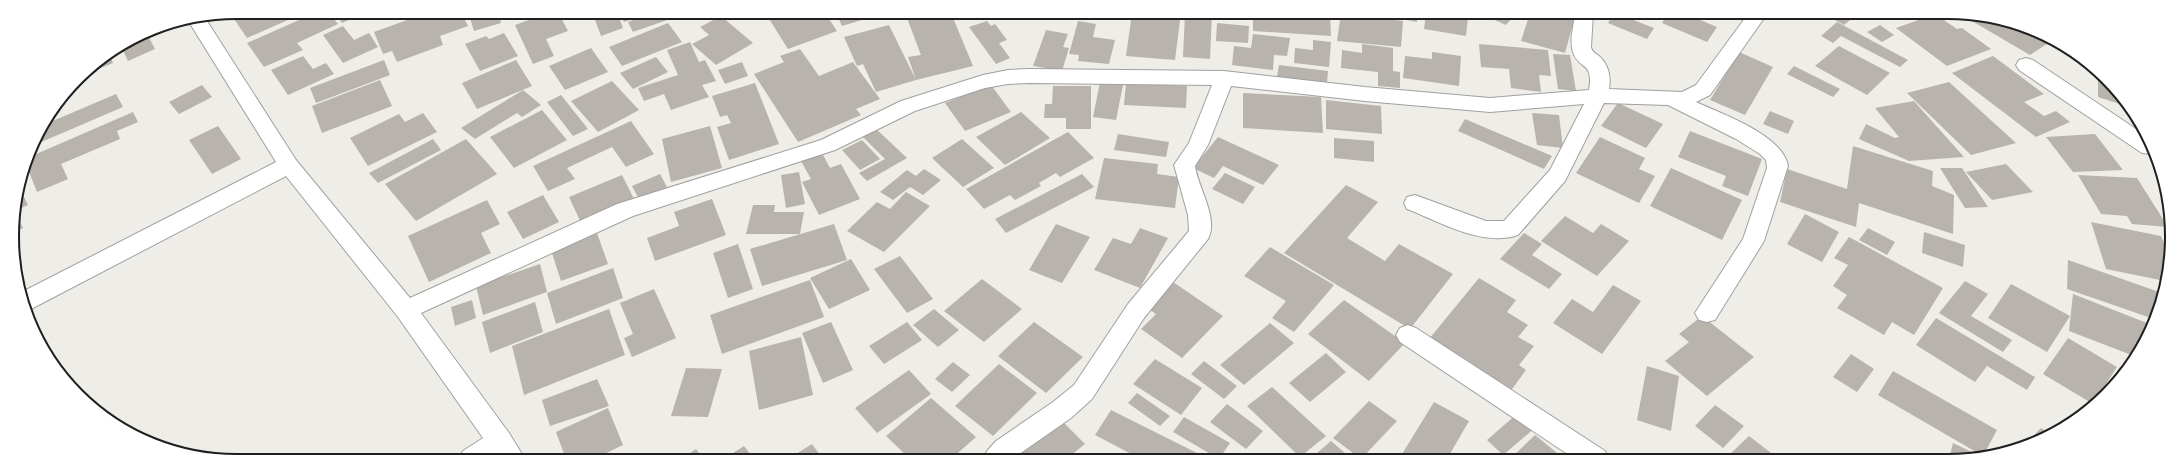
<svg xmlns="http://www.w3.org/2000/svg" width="2184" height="473" viewBox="0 0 2184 473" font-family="'Fira Sans',sans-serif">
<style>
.building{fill:#b8b3ad}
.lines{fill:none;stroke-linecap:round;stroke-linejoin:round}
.minor-casing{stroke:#a0a0a0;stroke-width:2}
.minor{fill:#fff;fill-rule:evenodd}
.rim{fill:none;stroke:#1f1f1f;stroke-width:2}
</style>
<rect width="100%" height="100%" fill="#efede7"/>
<path class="building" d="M 236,12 L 306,12 L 247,38 L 230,13 Z
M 317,12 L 328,12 L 338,24 L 297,43 L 303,50 L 264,67 L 247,43 Z
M 335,12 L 367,12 L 342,23 Z
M 429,12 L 461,12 L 468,26 L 440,36 L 443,45 L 397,62 L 392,51 L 383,54 L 374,32 Z
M 468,12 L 498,12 L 501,23 L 474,31 Z
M 517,12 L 536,12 L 536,14 L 519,19 Z
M 551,12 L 558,12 L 568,31 L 546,39 L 554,56 L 533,64 L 515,25 Z
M 592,12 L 617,12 L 623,28 L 601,36 Z
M 619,12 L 650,12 L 650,13 L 624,22 Z
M 655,12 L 686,12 L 687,13 L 633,32 L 628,22 Z
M 771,13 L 825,13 L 837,31 L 788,49 L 766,14 Z
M 836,13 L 885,13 L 842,26 Z
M 905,13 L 951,13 L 973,66 L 916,80 L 908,57 L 921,55 Z
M 1132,13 L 1181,13 L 1175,60 L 1126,56 Z
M 1185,13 L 1212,13 L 1210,59 L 1183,57 Z
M 1269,13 L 1330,13 L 1331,36 L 1253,31 L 1253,20 L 1269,20 Z
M 1341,13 L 1403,21 L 1401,47 L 1337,41 Z
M 1368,13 L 1417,13 L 1417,22 Z
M 1426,13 L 1442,13 L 1468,18 L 1466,36 L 1424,29 Z
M 1479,13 L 1516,13 L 1506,25 Z
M 1530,13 L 1576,13 L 1565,53 L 1521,41 Z
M 1614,13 L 1618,14 L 1654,28 L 1647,39 L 1608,23 Z
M 1668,14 L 1686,14 L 1717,27 L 1707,42 L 1662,23 Z
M 1824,14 L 1857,14 L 1844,25 Z
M 1935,14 L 1957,29 L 1962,28 L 1991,49 L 1947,66 L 1896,28 Z
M 1960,14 L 1977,14 L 2053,40 L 2030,55 Z
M 721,16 L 753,43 L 716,65 L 692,44 L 709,35 L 700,27 Z
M 987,21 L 991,26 L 995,24 L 1007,40 L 999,43 L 1010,58 L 996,64 L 969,27 Z
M 1078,21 L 1096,24 L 1093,37 L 1115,40 L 1109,64 L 1078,61 L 1079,55 L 1069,54 Z
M 1837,22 L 1908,60 L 1900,67 L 1841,36 L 1833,43 L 1821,36 Z
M 668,23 L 682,42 L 622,66 L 609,47 Z
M 1217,23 L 1249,26 L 1248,43 L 1216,41 Z
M 889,25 L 916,80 L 876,92 L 863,64 L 857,66 L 844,37 Z
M 1880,25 L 1894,35 L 1882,42 L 1867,32 Z
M 343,26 L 354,40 L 369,33 L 378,47 L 343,63 L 323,35 Z
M 1046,30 L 1068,34 L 1063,47 L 1069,48 L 1062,71 L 1033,66 Z
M 146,32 L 155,49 L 128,61 L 122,48 Z
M 504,33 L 518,56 L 480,71 L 465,44 L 486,36 L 489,39 Z
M 1253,34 L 1290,38 L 1287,56 L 1274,55 L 1273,70 L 1232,65 L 1234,46 L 1251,48 Z
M 1313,40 L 1331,42 L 1329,67 L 1294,63 L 1295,48 L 1313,50 Z
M 690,42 L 699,62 L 705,60 L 716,81 L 702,85 L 709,97 L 671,110 L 664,94 L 644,101 L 638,88 L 678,75 L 667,50 Z
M 1362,44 L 1393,48 L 1393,71 L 1400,72 L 1400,88 L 1378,86 L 1378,72 L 1341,68 L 1342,50 L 1362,53 Z
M 1479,44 L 1548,50 L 1551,76 L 1539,75 L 1541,92 L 1511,88 L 1509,69 L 1481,67 Z
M 1839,46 L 1890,73 L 1867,95 L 1815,66 Z
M 591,48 L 608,72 L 565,90 L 549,66 Z
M 800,49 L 819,76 L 853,62 L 880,99 L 856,109 L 861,115 L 798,142 L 754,74 L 784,62 L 780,56 Z
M 1432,52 L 1461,56 L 1459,86 L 1403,78 L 1405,56 L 1432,59 Z
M 1739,52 L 1773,67 L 1745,115 L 1710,100 Z
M 1553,54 L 1570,55 L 1576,91 L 1558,89 Z
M 110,56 L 113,63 L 81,76 Z
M 303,56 L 313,69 L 326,63 L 334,74 L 288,95 L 271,70 Z
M 1993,56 L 2044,94 L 2024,102 L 2044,116 L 2056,111 L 2070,122 L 2036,137 L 1952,73 Z
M 656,57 L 668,72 L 633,89 L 620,73 Z
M 384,60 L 390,75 L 316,103 L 310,88 Z
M 516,60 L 532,86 L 477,109 L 462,83 Z
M 742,62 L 748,76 L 725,84 L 718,70 Z
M 1279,65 L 1328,71 L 1327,83 L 1277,77 Z
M 1794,66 L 1840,89 L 1833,97 L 1787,74 Z
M 2098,76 L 2125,100 L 2129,107 L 2098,97 Z
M 380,80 L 392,106 L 322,133 L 312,106 Z
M 612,81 L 639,110 L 598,132 L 571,101 Z
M 1100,82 L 1123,85 L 1116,120 L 1093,117 Z
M 1949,82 L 2016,143 L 1971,155 L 1907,93 Z
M 755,83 L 779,144 L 729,160 L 717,127 L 731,123 L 727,115 L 720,117 L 712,96 Z
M 1126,83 L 1187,86 L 1186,108 L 1124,105 Z
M 202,85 L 212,97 L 179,114 L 169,102 Z
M 991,85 L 1011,112 L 965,131 L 945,103 Z
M 1053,86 L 1091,86 L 1091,129 L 1066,129 L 1066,118 L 1044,118 L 1045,104 L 1052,104 Z
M 523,90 L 541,105 L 522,117 L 517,113 L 475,139 L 461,128 Z
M 1243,93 L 1321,97 L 1323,133 L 1243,128 Z
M 116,94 L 123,107 L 32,146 L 48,123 Z
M 561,95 L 588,129 L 573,136 L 547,102 Z
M 1326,100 L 1381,106 L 1382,134 L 1326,129 Z
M 1914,101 L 1964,157 L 1909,161 L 1859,139 L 1866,124 L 1895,138 L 1899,137 L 1875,108 Z
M 1618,103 L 1663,124 L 1646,148 L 1601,126 Z
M 542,110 L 567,140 L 514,168 L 490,137 Z
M 1770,111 L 1794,121 L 1788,134 L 1763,124 Z
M 133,112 L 138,122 L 117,131 L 120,139 L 61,164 L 68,179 L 37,192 L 26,164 L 27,158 Z
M 1021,112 L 1050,138 L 1005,165 L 976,137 Z
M 423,113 L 437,132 L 368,166 L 350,138 L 399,114 L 405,122 Z
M 1532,113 L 1559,115 L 1563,148 L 1537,145 Z
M 1465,119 L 1552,156 L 1544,169 L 1458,131 Z
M 631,121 L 654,154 L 626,167 L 612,147 L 567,168 L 575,179 L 548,191 L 533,166 Z
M 218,126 L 241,159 L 212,174 L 189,140 Z
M 710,126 L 722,168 L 671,182 L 662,139 Z
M 873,126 L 907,158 L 867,181 L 859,173 L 885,159 L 859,133 Z
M 1690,131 L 1762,159 L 1748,196 L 1722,186 L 1726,176 L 1678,157 Z
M 1068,132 L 1094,158 L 1060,177 L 1056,173 L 1039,183 L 1041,186 L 1015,200 L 1010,195 L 984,209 L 966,189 Z
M 1118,134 L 1169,142 L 1166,157 L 1114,150 Z
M 2095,134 L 2123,170 L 2073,172 L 2046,137 Z
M 1218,137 L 1279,165 L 1263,185 L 1223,166 L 1214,178 L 1193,168 Z
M 1600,137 L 1645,158 L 1639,169 L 1655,176 L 1639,203 L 1576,173 Z
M 1334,138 L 1374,141 L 1374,162 L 1334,158 Z
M 433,139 L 441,150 L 378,183 L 369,173 Z
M 466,139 L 497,174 L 416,221 L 385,184 Z
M 962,139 L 994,168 L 963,187 L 932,158 Z
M 862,140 L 880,159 L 860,170 L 842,150 Z
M 1853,146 L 1933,171 L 1932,186 L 1954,195 L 1953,234 L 1859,203 L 1856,227 L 1780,202 L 1787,169 L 1847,189 Z
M 822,153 L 830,168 L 841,164 L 860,199 L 819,215 L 802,182 L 811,179 L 801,161 Z
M 1104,158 L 1158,164 L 1157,174 L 1179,177 L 1175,208 L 1095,199 Z
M 2006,164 L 2033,192 L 1992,200 L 1966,172 Z
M 1671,168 L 1742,200 L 1722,240 L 1650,206 Z
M 1940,168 L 1962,168 L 1988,207 L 1965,208 Z
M 924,169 L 941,180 L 923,195 L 910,187 L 893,200 L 880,192 L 907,170 L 916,176 Z
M 799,172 L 805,204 L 786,208 L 781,175 Z
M 1225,173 L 1255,187 L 1243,204 L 1212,189 Z
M 660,174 L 667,187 L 639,199 L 632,186 Z
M 1082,174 L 1094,187 L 1006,233 L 995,219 Z
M 622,175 L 636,203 L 582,225 L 569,197 Z
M 2078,175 L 2137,178 L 2168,227 L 2132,224 L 2127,216 L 2101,214 Z
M 1346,185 L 1378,202 L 1347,238 L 1385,261 L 1399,244 L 1453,274 L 1410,329 L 1284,253 Z
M 20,189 L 28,205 L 15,211 Z
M 906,192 L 930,206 L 884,252 L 847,231 L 877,202 L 890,209 Z
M 543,195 L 559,222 L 523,239 L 507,212 Z
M 712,199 L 726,235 L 655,261 L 647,238 L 679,226 L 674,212 Z
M 487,200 L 500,224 L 481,233 L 491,253 L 429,282 L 408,236 Z
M 753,205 L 775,205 L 774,212 L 804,212 L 800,234 L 746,234 Z
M 16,214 L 23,228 L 14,232 L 12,222 Z
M 1805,214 L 1839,232 L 1822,262 L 1787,244 Z
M 1565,216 L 1593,233 L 1601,224 L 1629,241 L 1597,276 L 1541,241 Z
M 2091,222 L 2161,236 L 2170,258 L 2170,266 L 2165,281 L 2106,269 Z
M 834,224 L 847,260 L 762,286 L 750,249 Z
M 1056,224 L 1090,237 L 1062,283 L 1029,270 Z
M 1140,228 L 1168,238 L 1140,288 L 1094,270 L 1113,238 L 1131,244 Z
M 1868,228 L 1895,242 L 1887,255 L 1859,240 Z
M 1924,232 L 1965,245 L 1963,267 L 1922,253 Z
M 597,233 L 608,264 L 561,281 L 551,250 Z
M 1524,233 L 1542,244 L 1532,255 L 1562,274 L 1549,289 L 1500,259 Z
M 1849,237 L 1943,288 L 1914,335 L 1892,322 L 1884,335 L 1837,308 L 1847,295 L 1833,286 L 1848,265 L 1834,258 Z
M 738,244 L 753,289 L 728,298 L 713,253 Z
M 1270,247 L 1334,285 L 1294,332 L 1272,318 L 1286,301 L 1244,276 Z
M 900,256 L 933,299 L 907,313 L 874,269 Z
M 851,259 L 870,290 L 829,309 L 810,278 Z
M 2068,260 L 2162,293 L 2154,319 L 2067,289 Z
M 540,264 L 547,292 L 483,315 L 476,286 Z
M 613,268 L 623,298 L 556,324 L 547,293 Z
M 1479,278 L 1516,300 L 1507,312 L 1528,325 L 1518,337 L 1534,346 L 1519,365 L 1526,370 L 1507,396 L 1425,344 Z
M 982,279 L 1022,309 L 984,342 L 944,311 Z
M 810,280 L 824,317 L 722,354 L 710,315 Z
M 1965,281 L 1988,294 L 1971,316 L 2012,340 L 2003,352 L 1939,313 Z
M 1173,282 L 1223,316 L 1182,358 L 1141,329 L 1156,314 L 1147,308 Z
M 2011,284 L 2070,316 L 2047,352 L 1988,318 Z
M 1613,285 L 1641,301 L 1602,354 L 1553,323 L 1572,299 L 1593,312 Z
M 654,289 L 676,338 L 632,357 L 624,338 L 633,334 L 620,303 Z
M 2073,294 L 2152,325 L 2149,336 L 2134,356 L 2069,331 Z
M 472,300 L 476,318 L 455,326 L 451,307 Z
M 1344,300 L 1405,343 L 1369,381 L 1308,334 Z
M 535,302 L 543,332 L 490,353 L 482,322 Z
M 609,309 L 625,355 L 524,395 L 512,346 Z
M 934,309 L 959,330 L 938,347 L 913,325 Z
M 1702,316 L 1754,357 L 1707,396 L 1665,361 L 1689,342 L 1679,334 Z
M 1936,318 L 2035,377 L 2027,390 L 1987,366 L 1975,382 L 1916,345 Z
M 831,322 L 853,370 L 823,383 L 802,333 Z
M 907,322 L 922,340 L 884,364 L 869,346 Z
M 1034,322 L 1083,357 L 1046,393 L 998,356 Z
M 1270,323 L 1294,343 L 1244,385 L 1220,365 Z
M 801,337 L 813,395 L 759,410 L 749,351 Z
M 2068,338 L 2117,367 L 2093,404 L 2043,374 Z
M 1326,353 L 1346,372 L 1310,402 L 1289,383 Z
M 1851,354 L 1874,369 L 1857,392 L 1833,377 Z
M 1155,359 L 1202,388 L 1181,415 L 1133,384 Z
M 1204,361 L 1237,386 L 1224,399 L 1191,374 Z
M 953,362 L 970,375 L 952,392 L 935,379 Z
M 999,364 L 1037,393 L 993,436 L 955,406 Z
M 1647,366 L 1679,376 L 1671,431 L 1637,420 Z
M 2120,367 L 2124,370 L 2106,395 L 2097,402 Z
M 686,368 L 722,369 L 708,417 L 671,416 Z
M 909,370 L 931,394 L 877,433 L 855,408 Z
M 1893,371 L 1997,430 L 1983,456 L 1878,395 Z
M 597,379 L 609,406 L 550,426 L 542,400 Z
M 1272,387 L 1326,436 L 1300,457 L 1247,406 Z
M 1137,393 L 1170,416 L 1160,426 L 1128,403 Z
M 931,398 L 976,437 L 951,459 L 910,459 L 886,436 Z
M 1369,401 L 1397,421 L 1361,459 L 1333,438 Z
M 1434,402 L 1469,421 L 1447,459 L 1399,459 Z
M 1227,404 L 1263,431 L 1246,449 L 1210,422 Z
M 1715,405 L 1744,426 L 1723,448 L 1695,426 Z
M 608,408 L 623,445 L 594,459 L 566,459 L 556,432 Z
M 1111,410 L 1207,458 L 1141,459 L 1095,435 Z
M 1518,413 L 1535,428 L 1503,455 L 1487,440 Z
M 1184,417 L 1230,443 L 1219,459 L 1173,432 Z
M 1063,422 L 1085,444 L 1066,459 L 1028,459 L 1022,453 Z
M 2041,428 L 2051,435 L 2026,444 Z
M 1535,435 L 1557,453 L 1551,459 L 1510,459 Z
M 1749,436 L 1779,459 L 1725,459 Z
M 1331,441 L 1352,459 L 1310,459 Z
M 1953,443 L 1982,457 L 1949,459 Z
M 812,444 L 823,459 L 788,459 Z
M 744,446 L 754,459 L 724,459 Z
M 696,449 L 703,459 L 681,459 Z"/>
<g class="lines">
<defs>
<path id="minor" d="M 1575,13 L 1593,13 L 1591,47 C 1592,52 1595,53 1599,56 C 1609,65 1611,77 1609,89 L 1682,92 L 1696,85 L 1748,14 L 1767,14 L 1710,95 L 1696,102 C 1722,114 1783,135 1788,166 L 1764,241 L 1715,320 L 1707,322 L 1699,320 L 1695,313 L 1743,239 L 1767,168 L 1766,160 L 1760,154 L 1736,139 L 1668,105 L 1604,103 L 1565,181 L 1518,235 C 1481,247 1441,222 1407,209 L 1404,203 L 1407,197 L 1415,195 L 1486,221 L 1504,221 L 1550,170 L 1584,104 L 1490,112 L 1365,101 L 1231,86 L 1208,145 L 1195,166 C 1198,188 1219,218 1208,239 L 1144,318 L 1092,399 L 1071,418 L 1012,459 L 983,459 L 987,451 L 996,441 L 1053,402 L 1074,385 L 1128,304 L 1189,231 L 1188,215 L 1174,165 L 1189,143 L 1212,85 L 1029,83 L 1008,84 L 985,88 L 915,111 L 835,150 L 633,216 L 421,313 L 509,433 L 525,459 L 498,459 L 496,457 L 493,459 L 459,459 L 463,451 L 483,438 L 398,317 L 286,176 L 31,309 L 25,311 L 24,309 L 22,292 L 276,162 L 189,22 L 205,18 L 296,160 L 410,298 L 617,204 L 821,140 L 901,101 L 983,75 L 1008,70 L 1029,69 L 1224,71 L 1365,87 L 1490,98 L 1589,90 C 1594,60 1579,71 1573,52 C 1569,41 1574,25 1575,13 Z
M 2026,58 L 2033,60 L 2142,133 L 2153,154 L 2142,153 L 2019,70 L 2016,65 L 2019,60 Z
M 1408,325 L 1416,328 L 1605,451 L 1609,459 L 1575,459 L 1400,342 L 1396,335 L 1400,328 Z"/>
</defs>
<use href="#minor" class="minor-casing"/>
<use href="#minor" class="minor"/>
</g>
<path d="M0 0H2184V473H0ZM236 19H1948A217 217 0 0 1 2165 236V237A217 217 0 0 1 1948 454H236A217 217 0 0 1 19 237V236A217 217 0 0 1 236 19Z" fill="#fff" fill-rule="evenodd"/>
<path class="rim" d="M236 19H1948A217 217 0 0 1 2165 236V237A217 217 0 0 1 1948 454H236A217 217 0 0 1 19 237V236A217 217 0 0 1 236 19Z"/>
</svg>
